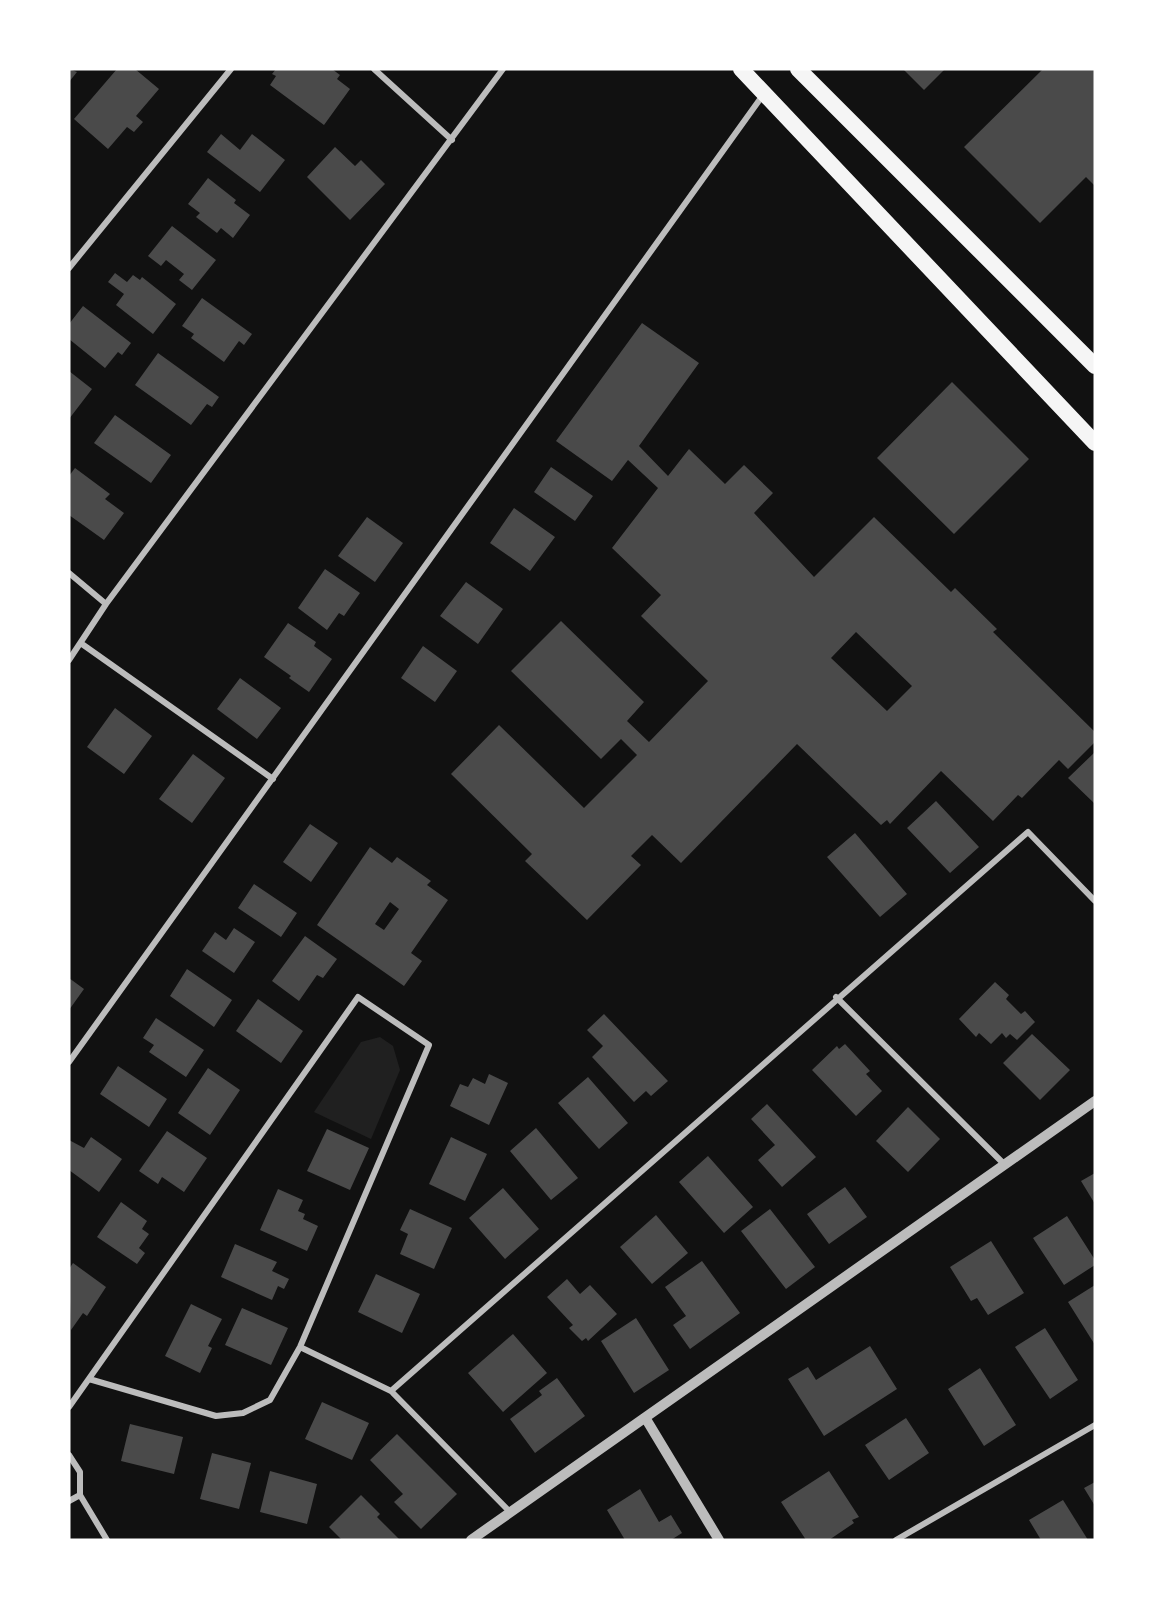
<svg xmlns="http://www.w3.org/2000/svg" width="1164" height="1609" viewBox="0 0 1164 1609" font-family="Overpass,sans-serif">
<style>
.green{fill:#202020}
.building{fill:#4a4a4a;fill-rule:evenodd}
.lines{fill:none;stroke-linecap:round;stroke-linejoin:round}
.minor{stroke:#bcbcbc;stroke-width:6}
.tertiary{stroke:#bcbcbc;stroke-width:10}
.trunk{stroke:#f5f5f5;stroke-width:16}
</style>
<rect width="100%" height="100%" fill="#111"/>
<path class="green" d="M 380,1037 L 393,1046 L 400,1070 L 371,1139 L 314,1112 L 361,1042 Z"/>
<path class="building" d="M 69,69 L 77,72 L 69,82 Z
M 117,69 L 135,69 L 159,89 L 136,116 L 143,122 L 134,132 L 127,127 L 108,149 L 74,119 Z
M 276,69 L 332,69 L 340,75 L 337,79 L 350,89 L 324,125 L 270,85 L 276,76 L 272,74 Z
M 903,69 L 945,69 L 924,90 Z
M 1043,69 L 1095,69 L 1095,186 L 1086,177 L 1040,223 L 964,147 Z
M 221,134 L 240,150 L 252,134 L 285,160 L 260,192 L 207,152 Z
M 335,147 L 355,166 L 361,160 L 385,184 L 350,220 L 307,177 Z
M 208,178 L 236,200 L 234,203 L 250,215 L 233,238 L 221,228 L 217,233 L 196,217 L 200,213 L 188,204 Z
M 172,226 L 216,260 L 192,290 L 179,280 L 184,274 L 166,260 L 161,266 L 148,256 Z
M 115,273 L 127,282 L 133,275 L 140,280 L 142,277 L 176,304 L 153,334 L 116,305 L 124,294 L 108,282 Z
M 202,298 L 252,334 L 244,345 L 239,341 L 224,362 L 191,338 L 194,334 L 182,326 Z
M 83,306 L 131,343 L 122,355 L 118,352 L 105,368 L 69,339 L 69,324 Z
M 642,323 L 699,363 L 639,446 L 668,476 L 689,449 L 725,484 L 744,465 L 773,493 L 754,513 L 814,577 L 874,517 L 951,592 L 955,588 L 997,629 L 993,632 L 1095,732 L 1095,742 L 1068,769 L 1059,760 L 1022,798 L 1018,795 L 993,821 L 941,771 L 890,824 L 887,820 L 881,825 L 797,744 L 681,863 L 652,835 L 631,856 L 641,865 L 587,920 L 525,861 L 532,854 L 451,774 L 499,725 L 584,808 L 637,755 L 621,739 L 601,759 L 511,671 L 561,621 L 644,702 L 627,721 L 649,742 L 708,681 L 641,616 L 661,595 L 612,548 L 658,488 L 628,460 L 612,481 L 556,441 ZM 856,632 L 912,686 L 887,711 L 831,658 Z
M 158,353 L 219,397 L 212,407 L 207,404 L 191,425 L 135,385 Z
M 69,371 L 92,389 L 69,419 Z
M 952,382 L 1029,459 L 954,534 L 877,458 Z
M 115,415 L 171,455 L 151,483 L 94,443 Z
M 551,467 L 593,496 L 575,521 L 534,492 Z
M 75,468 L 110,494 L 105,499 L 124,513 L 104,540 L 69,515 L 69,476 Z
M 514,508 L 555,537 L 530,571 L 490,543 Z
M 367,517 L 403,543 L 375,582 L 338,556 Z
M 325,569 L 360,593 L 344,616 L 339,613 L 327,630 L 298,608 Z
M 466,582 L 503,609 L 478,644 L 440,616 Z
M 288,623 L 316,642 L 314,646 L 332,659 L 309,692 L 289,678 L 291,676 L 264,657 Z
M 423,646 L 457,671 L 435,702 L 401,678 Z
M 240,678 L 281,708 L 257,739 L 217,709 Z
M 115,708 L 152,736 L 124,774 L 87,747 Z
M 1095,752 L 1095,804 L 1068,778 Z
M 193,754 L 225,778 L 192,823 L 159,799 Z
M 936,801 L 979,847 L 950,873 L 907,828 Z
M 310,824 L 338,843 L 311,882 L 283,862 Z
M 855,833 L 907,894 L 880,917 L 827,857 Z
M 370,847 L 392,863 L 397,857 L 431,881 L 427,885 L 448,900 L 411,953 L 422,961 L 404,986 L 317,925 ZM 390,902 L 399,909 L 384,930 L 375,924 Z
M 254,884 L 297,913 L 281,937 L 238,908 Z
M 234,928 L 255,942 L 234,973 L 202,951 L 215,932 L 226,940 Z
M 305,936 L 337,959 L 323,978 L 317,975 L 299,1001 L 272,981 Z
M 187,969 L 232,1000 L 214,1027 L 170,996 Z
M 69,978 L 84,989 L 69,1010 Z
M 995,982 L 1009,995 L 1006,999 L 1021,1014 L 1025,1011 L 1035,1022 L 1017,1040 L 1010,1034 L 1006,1038 L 1002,1033 L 991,1044 L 979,1033 L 976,1037 L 959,1019 Z
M 258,999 L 303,1031 L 281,1063 L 236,1031 Z
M 604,1014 L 668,1081 L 651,1096 L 646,1091 L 634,1102 L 592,1057 L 603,1046 L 587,1030 Z
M 156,1018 L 204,1050 L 186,1077 L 149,1052 L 154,1045 L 143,1038 Z
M 1032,1034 L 1070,1070 L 1040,1100 L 1003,1063 Z
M 845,1044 L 870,1071 L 866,1074 L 882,1091 L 856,1116 L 812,1070 L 837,1046 L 839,1049 Z
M 118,1066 L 167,1099 L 149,1127 L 100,1094 Z
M 208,1068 L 240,1090 L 210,1135 L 178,1113 Z
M 489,1074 L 508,1083 L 489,1125 L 450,1106 L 460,1084 L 468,1087 L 473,1078 L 485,1084 Z
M 588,1077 L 628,1123 L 599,1149 L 558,1103 Z
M 767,1104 L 816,1157 L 782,1187 L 758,1160 L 775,1145 L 751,1119 Z
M 908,1107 L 940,1139 L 908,1172 L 876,1141 Z
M 536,1128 L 578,1178 L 551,1200 L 510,1151 Z
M 327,1129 L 369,1148 L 350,1190 L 307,1171 Z
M 167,1131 L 207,1158 L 184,1192 L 162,1177 L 158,1184 L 139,1171 Z
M 91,1137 L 122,1159 L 99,1192 L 69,1170 L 69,1140 L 84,1148 Z
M 451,1137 L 487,1154 L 465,1201 L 429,1184 Z
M 708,1156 L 753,1207 L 724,1233 L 679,1182 Z
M 1095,1173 L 1095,1204 L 1081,1181 Z
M 845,1187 L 867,1217 L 829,1244 L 807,1214 Z
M 503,1188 L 539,1229 L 505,1259 L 469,1218 Z
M 278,1189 L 303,1200 L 298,1211 L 305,1214 L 303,1219 L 318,1226 L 307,1251 L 260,1230 Z
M 121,1202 L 147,1221 L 142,1229 L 149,1234 L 139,1248 L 145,1253 L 137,1264 L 97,1237 Z
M 410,1209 L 452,1228 L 434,1269 L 400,1254 L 408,1234 L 400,1230 Z
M 770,1209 L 815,1267 L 786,1289 L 741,1231 Z
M 656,1215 L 688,1253 L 652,1284 L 620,1247 Z
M 1067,1216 L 1095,1260 L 1095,1265 L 1064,1285 L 1033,1238 Z
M 991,1241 L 1024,1293 L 988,1315 L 977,1298 L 971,1301 L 950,1267 Z
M 235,1244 L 277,1262 L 272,1271 L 289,1279 L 284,1289 L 278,1286 L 272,1300 L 221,1277 Z
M 702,1261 L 740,1313 L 690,1349 L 673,1325 L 686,1316 L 665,1287 Z
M 73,1263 L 106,1287 L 87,1316 L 83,1313 L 71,1330 L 69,1269 Z
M 376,1274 L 420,1294 L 402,1333 L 358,1312 Z
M 567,1279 L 580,1294 L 590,1285 L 617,1314 L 588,1341 L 586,1338 L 582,1341 L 569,1328 L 573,1325 L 547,1297 Z
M 1095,1285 L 1095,1345 L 1068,1302 Z
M 191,1304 L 222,1319 L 208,1346 L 212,1348 L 200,1373 L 165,1356 Z
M 242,1308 L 288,1328 L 271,1365 L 225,1345 Z
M 636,1318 L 669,1370 L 634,1393 L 601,1341 Z
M 1045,1328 L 1078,1380 L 1050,1399 L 1015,1347 Z
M 513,1334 L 547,1373 L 503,1412 L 468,1373 Z
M 870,1346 L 897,1389 L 824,1436 L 788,1379 L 808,1367 L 816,1380 Z
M 980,1368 L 1016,1425 L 984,1446 L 948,1389 Z
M 557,1378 L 585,1416 L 535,1453 L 510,1419 L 542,1395 L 539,1391 Z
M 322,1402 L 369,1423 L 352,1460 L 305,1439 Z
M 906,1418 L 929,1453 L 889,1480 L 865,1445 Z
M 130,1424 L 183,1437 L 174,1474 L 121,1461 Z
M 397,1434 L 457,1494 L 421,1529 L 394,1502 L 403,1494 L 370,1460 Z
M 212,1453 L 251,1463 L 239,1509 L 200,1499 Z
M 270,1471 L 317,1484 L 307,1524 L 260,1512 Z
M 829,1471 L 859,1517 L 852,1520 L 854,1523 L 829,1540 L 806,1540 L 781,1502 Z
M 1095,1482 L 1095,1506 L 1084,1488 Z
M 640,1489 L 659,1522 L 671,1515 L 682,1533 L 671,1540 L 625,1540 L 607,1510 Z
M 361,1495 L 380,1514 L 377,1517 L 400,1540 L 342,1540 L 329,1527 Z
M 1063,1500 L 1088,1540 L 1041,1540 L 1029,1520 Z"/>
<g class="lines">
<path class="minor" d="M 374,69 L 452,140
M 69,268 L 231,69
M 69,573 L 106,604
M 82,644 L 273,779
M 69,660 L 106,604 L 503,69
M 836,997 L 1003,1163
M 69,1062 L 763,95
M 300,1347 L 391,1391 L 510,1512
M 391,1391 L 1028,832 L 1095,901
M 69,1407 L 358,997 L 429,1045 L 300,1347 L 270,1400 L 243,1413 L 216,1416 L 89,1379
M 69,1455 L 80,1472 L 80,1495 L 107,1540
M 69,1501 L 80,1495
M 896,1540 L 1095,1425"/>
<path class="tertiary" d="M 646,1419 L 719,1540
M 471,1540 L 1095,1101"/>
<path class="trunk" d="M 741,69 L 1095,443
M 798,69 L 1095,366"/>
</g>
<rect width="1164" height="1609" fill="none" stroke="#ffffff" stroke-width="141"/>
</svg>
